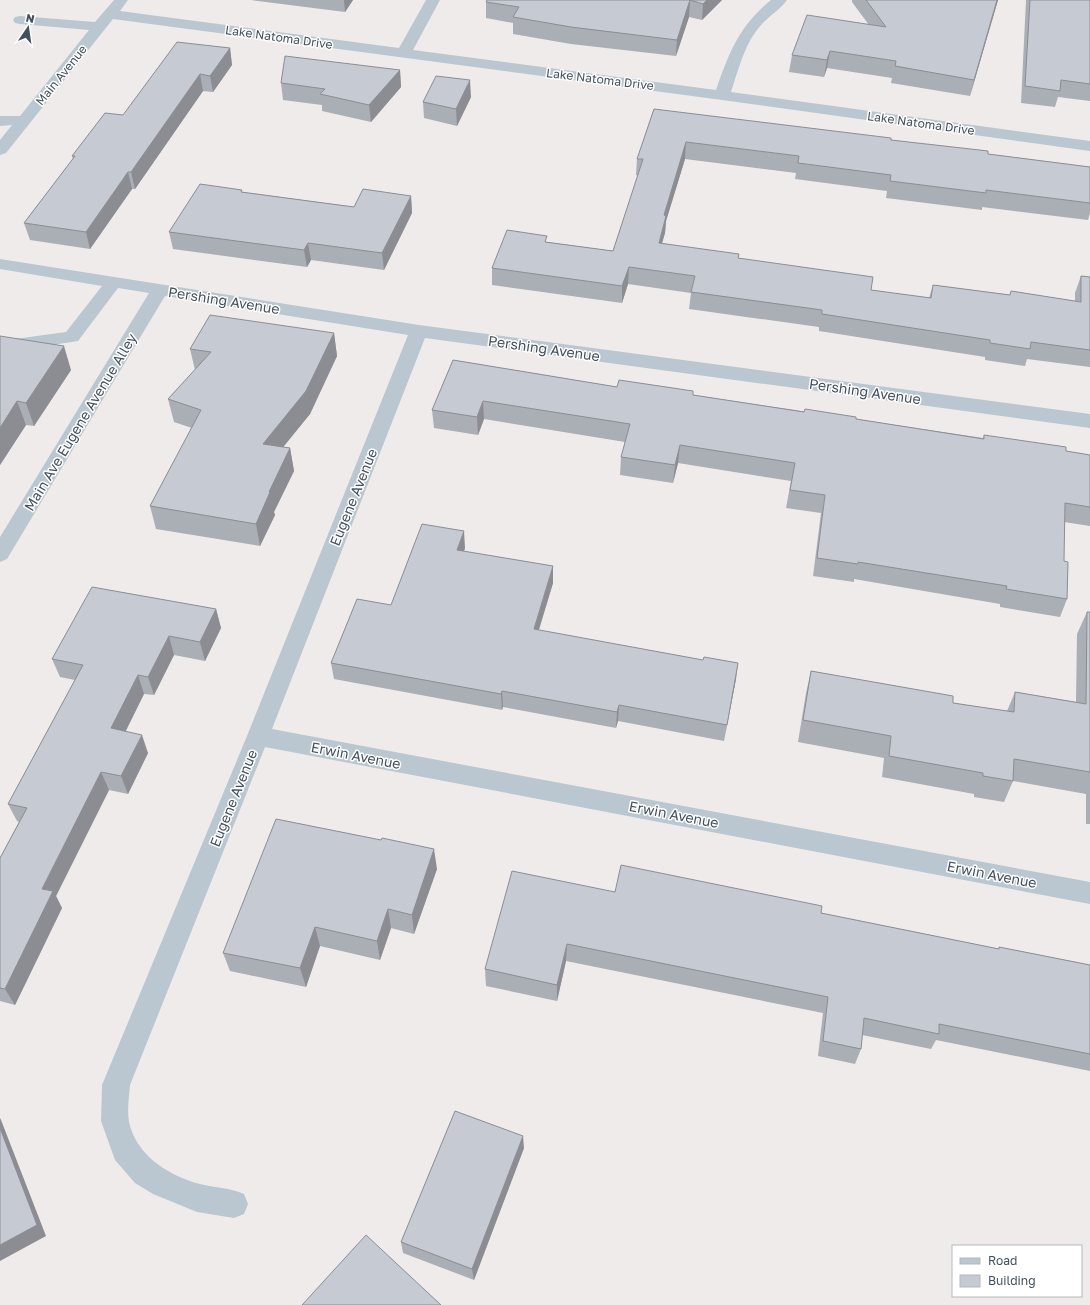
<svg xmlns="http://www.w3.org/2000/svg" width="1090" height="1305" viewBox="0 0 1090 1305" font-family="'Golos Text',sans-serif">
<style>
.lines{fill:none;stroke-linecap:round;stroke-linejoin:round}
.minor{fill:#bac7d0;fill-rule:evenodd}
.wall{fill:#aaaeb5}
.shaded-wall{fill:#8b8d93}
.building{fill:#c6cad2;stroke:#8b8d93}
.labels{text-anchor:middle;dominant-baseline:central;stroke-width:3;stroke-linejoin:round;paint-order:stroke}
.far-street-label{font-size:12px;fill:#42505b;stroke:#fff}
.street-label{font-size:14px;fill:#42505b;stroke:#fff}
</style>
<rect width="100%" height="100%" fill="#efebeb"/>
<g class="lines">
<path class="minor" d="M 114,0 L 128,0 L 120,11 L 399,48 L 426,0 L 440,0 L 413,50 L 716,90 C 729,52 740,25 771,0 L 787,0 C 781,9 770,15 762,24 C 745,42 739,68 731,92 L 1090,141 L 1090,151 L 722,100 L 113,19 L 6,153 L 0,155 L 0,140 L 12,125 L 0,126 L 0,116 L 20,116 L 89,30 L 20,24 L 15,23 L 13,20 L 15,17 L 20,16 L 95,22 Z
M 0,259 L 419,325 L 1090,414 L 1090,428 L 425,338 L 272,729 L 1090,882 L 1090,904 L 265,747 L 130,1085 C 129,1096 127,1111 129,1122 C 136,1154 166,1174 196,1183 C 212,1188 229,1187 244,1194 L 248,1204 L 244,1214 L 234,1218 L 197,1212 L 153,1194 L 135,1183 L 115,1160 L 101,1121 L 102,1085 L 247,736 L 408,335 L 165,296 L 7,559 L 0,562 L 0,537 L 149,293 L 118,288 L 78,341 L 0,353 L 0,341 L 66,332 L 102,286 L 0,269 Z"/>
</g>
<path class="wall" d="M 251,0 L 353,0 L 345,12 Z
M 487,0 L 722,0 L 702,20 L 689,17 L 676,56 L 571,44 L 513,34 L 513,23 L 486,18 L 486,2 Z
M 852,0 L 998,0 L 970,96 L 891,83 L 892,78 L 827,68 L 824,77 L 789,72 L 792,55 L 869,25 L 852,2 Z
M 1026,0 L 1090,0 L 1090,101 L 1058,97 L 1055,107 L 1021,103 Z
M 230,48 L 232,65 L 213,92 L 203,91 L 135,189 L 132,189 L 90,249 L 30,240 L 24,223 L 73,159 L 72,156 L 123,115 Z
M 400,70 L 401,87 L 371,122 L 322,111 L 322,105 L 283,100 L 281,83 Z
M 471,97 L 457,126 L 424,118 L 423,102 Z
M 654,109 L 891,140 L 988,154 L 1090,167 L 1090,213 L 1088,220 L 982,207 L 982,210 L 886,198 L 887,191 L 795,179 L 796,173 L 685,159 L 666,221 L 665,233 L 662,243 L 739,258 L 871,290 L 929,298 L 933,285 L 1010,295 L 1011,291 L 1075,301 L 1075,293 L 1081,276 L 1090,277 L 1090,367 L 1027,359 L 1025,366 L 985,360 L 985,357 L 819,331 L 819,327 L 689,309 L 691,293 L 628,284 L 622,303 L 492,285 L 492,268 L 547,242 L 613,251 L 638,176 L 636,175 L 637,159 Z
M 242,192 L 354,207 L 411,196 L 412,213 L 384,270 L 311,260 L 307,267 L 173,249 L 169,232 Z
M 334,333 L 337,356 L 310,414 L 283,447 L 290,448 L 294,471 L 274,512 L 275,515 L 260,546 L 156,529 L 150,506 L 192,428 L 174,422 L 168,399 L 195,370 L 190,349 Z
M 0,336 L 71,370 L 34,426 L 26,425 L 0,465 Z
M 453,360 L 617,387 L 693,395 L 983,438 L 984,435 L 1066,451 L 1090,455 L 1090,526 L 1064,522 L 1064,561 L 1067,599 L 1060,617 L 1000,607 L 1000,604 L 854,579 L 854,582 L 813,576 L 821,513 L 786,508 L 791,481 L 678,463 L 673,483 L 620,475 L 621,457 L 625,442 L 484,419 L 478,435 L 434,428 L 432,410 Z
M 465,548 L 464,551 L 553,583 L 539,630 L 736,679 L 724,741 L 618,721 L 616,728 L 503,707 L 502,710 L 334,679 L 331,663 L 391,605 Z
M 216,609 L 221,628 L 205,661 L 174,655 L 154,695 L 144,694 L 125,731 L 148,753 L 128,794 L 109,790 L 56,896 L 62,908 L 15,1005 L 0,1001 L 0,858 L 19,822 L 17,821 L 8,804 L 75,680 L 60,677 L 52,659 Z
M 1087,612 L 1090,612 L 1090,824 L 1086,824 L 1086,794 L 1013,781 L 1004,802 L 974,797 L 974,794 L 882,777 L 884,758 L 798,742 L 806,693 L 811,671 L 953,703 L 1007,711 L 1015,692 L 1076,702 L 1077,634 Z
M 437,869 L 414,934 L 391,928 L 380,960 L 320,946 L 306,987 L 230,971 L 223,953 Z
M 615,892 L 821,913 L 999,949 L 999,947 L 1090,965 L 1090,1071 L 936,1040 L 931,1049 L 862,1035 L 861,1049 L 855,1064 L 818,1056 L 823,1013 L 566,961 L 557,1001 L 486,986 L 485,969 Z
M 524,1148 L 474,1280 L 403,1253 L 401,1242 Z"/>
<path class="shaded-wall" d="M 344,0 L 353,0 L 345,12 Z
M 690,0 L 689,17 L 676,56 L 677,40 Z
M 707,0 L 722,0 L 702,20 L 703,4 Z
M 997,0 L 998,0 L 970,96 L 974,80 Z
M 230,48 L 232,65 L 213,92 L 210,76 Z
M 830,51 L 827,68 L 824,77 L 827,60 Z
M 400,70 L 401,87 L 371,122 L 369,105 Z
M 200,74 L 203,91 L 135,189 L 131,172 Z
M 470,80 L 471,97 L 457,126 L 456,109 Z
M 686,142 L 685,159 L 666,221 L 665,233 L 657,260 L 659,243 L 664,215 Z
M 128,172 L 132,189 L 90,249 L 86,232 Z
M 411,196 L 412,213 L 384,270 L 382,253 Z
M 308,243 L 311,260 L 307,267 L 304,250 Z
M 629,267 L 628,284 L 622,303 L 622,286 Z
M 334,333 L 337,356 L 310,414 L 267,467 L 263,444 Z
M 64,346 L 71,370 L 34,426 L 26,403 Z
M 17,401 L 26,425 L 0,465 L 0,428 Z
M 483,401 L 484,419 L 478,435 L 477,417 Z
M 680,445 L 678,463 L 673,483 L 675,465 Z
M 290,448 L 294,471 L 274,512 L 275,515 L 260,546 L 256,524 L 269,492 Z
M 464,531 L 465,548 L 458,567 L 457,550 Z
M 553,566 L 553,583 L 534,645 L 534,629 Z
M 216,609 L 221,628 L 205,661 L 200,642 Z
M 169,636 L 174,655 L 154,695 L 148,677 Z
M 738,663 L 736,679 L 724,741 L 727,725 Z
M 138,675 L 144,694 L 118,747 L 111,728 Z
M 502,691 L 503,707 L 502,710 L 501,694 Z
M 619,705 L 618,721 L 616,728 L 617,712 Z
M 142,735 L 148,753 L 128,794 L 121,776 Z
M 101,772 L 109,790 L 56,896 L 62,908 L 15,1005 L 5,989 L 42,889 Z
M 434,849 L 437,869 L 414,934 L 412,915 Z
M 388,909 L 391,928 L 380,960 L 377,941 Z
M 315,927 L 320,946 L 306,987 L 300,968 Z
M 567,944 L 566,961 L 557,1001 L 557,985 Z
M 0,1118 L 1,1120 L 46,1236 L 0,1261 Z
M 523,1136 L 524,1148 L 474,1280 L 472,1269 Z"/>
<path class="building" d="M 487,0 L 707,0 L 703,4 L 690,0 L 677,40 L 571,27 L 513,17 L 519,7 L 486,2 Z
M 866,0 L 997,0 L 974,80 L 895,66 L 896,61 L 830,51 L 827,60 L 792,55 L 807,15 L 886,27 Z
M 1030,0 L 1090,0 L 1090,84 L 1061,80 L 1060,91 L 1025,86 Z
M 177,42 L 230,48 L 210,76 L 200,74 L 131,172 L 128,172 L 86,232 L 24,223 L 75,156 L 72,156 L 105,113 L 123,115 Z
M 285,56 L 400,70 L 369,105 L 320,94 L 325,89 L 281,83 Z
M 436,76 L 470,80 L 456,109 L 423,102 Z
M 654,109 L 891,138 L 891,140 L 988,151 L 988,154 L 1090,167 L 1090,203 L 986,190 L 986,193 L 890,181 L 891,175 L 798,163 L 799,156 L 686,142 L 664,215 L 666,216 L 659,243 L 739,254 L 738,258 L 873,277 L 871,290 L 931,298 L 933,285 L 1010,295 L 1011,291 L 1081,302 L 1081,276 L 1090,277 L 1090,350 L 1031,342 L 1030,349 L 990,343 L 990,340 L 822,314 L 822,310 L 691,292 L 695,276 L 629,267 L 622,286 L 492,268 L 507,230 L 547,236 L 545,242 L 613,251 L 643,159 L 637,159 Z
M 200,184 L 242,190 L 241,192 L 354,207 L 363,189 L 411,196 L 382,253 L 308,243 L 304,250 L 169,232 Z
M 210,315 L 334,333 L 306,391 L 263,444 L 290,448 L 269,492 L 270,492 L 256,524 L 150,506 L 201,410 L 168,399 L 211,352 L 190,349 Z
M 0,336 L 64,346 L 26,403 L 17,401 L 0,428 Z
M 453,360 L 617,387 L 619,380 L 693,391 L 693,395 L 804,412 L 805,409 L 856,417 L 856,419 L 984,439 L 984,435 L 1066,447 L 1066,451 L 1090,455 L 1090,507 L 1065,503 L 1064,561 L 1068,562 L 1067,599 L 1006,589 L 1007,586 L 858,562 L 858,564 L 817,558 L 825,495 L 790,490 L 795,463 L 680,445 L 675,465 L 621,457 L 630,424 L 483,401 L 477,417 L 432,410 Z
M 422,524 L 464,531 L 457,550 L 553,566 L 534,629 L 703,660 L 704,657 L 738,663 L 727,725 L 619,705 L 617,712 L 502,691 L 501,694 L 331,663 L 357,599 L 391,605 Z
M 92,587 L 216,609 L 200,642 L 169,636 L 148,677 L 138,675 L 111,728 L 142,735 L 121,776 L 101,772 L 42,889 L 53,891 L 5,989 L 0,988 L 0,858 L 27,808 L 8,804 L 83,665 L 52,659 Z
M 1087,612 L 1090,612 L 1090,772 L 1014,759 L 1013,781 L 983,776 L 983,773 L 889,756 L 891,736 L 803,720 L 811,671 L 953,696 L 953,703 L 1014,712 L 1015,692 L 1086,704 Z
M 276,819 L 381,840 L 382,838 L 434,849 L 412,915 L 388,909 L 377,941 L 315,927 L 300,968 L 223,953 Z
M 621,865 L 822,906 L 821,913 L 999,949 L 999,947 L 1090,965 L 1090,1054 L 939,1024 L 939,1034 L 864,1018 L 861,1049 L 823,1041 L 828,997 L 567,944 L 557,985 L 485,969 L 512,871 L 615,892 Z
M 455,1111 L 523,1136 L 472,1269 L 401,1242 Z
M 0,1128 L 37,1225 L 0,1245 Z
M 366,1235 L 441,1305 L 302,1305 Z"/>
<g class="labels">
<g class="far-street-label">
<text transform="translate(279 37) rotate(8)">Lake Natoma Drive</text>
<text transform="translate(61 75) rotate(-51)">Main Avenue</text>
<text transform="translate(600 79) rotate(7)">Lake Natoma Drive</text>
<text transform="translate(921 123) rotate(8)">Lake Natoma Drive</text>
</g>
<g class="street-label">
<text transform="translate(224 300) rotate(9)">Pershing Avenue</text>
<text transform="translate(544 348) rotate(8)">Pershing Avenue</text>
<text transform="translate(865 391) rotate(8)">Pershing Avenue</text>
<text transform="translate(80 422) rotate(-59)">Main Ave Eugene Avenue Alley</text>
<text transform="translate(353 497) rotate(-68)">Eugene Avenue</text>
<text transform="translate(356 755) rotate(11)">Erwin Avenue</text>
<text transform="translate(233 798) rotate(-68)">Eugene Avenue</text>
<text transform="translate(674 814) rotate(11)">Erwin Avenue</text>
<text transform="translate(992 874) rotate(11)">Erwin Avenue</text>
</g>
</g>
<rect x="952" y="1245" width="130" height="52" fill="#ffffff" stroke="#b3b9bd"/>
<rect x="960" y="1258" width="20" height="6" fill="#bac7d0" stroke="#b3b9bd"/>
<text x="988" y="1265" font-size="12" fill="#42505b">Road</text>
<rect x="960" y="1275" width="20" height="12" fill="#c6cad2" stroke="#b3b9bd"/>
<text x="988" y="1285" font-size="12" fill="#42505b">Building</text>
<g transform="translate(28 28) rotate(13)" stroke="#ffffff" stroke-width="3" paint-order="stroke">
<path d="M0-3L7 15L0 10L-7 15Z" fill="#42505b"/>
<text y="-6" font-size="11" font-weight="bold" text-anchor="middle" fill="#42505b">N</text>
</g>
</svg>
